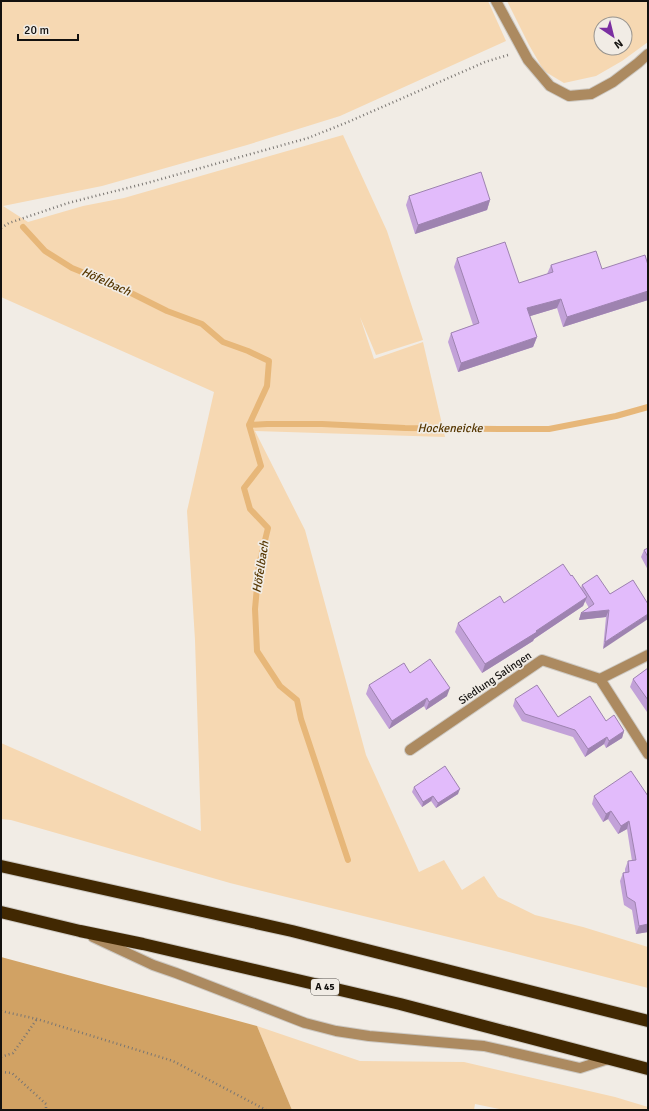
<svg xmlns="http://www.w3.org/2000/svg" width="649" height="1111" viewBox="0 0 649 1111" font-family="Signika,sans-serif">
<style>
.green{fill:#f6d8b2;fill-rule:evenodd}
.forest{fill:#d1a264}
.lines{fill:none;stroke-linecap:round;stroke-linejoin:round}
.stream{stroke:#e7b779;stroke-width:6}
.minor-casing{stroke:#cdc9c3;stroke-width:12}
.highway-casing{stroke:#cdc9c3;stroke-width:14}
.path{stroke:#7a7672;stroke-width:2.5;stroke-dasharray:1 3;stroke-linecap:butt}
.minor{stroke:#ac8a60;stroke-width:10}
.highway{stroke:#412802;stroke-width:12}
.wall{fill:#c2a1d8}
.shaded-wall{fill:#9e83b0}
.building{fill:#e2bbfb;stroke:#9e83b0}
.labels{text-anchor:middle;dominant-baseline:central;stroke-width:3.5;stroke-linejoin:round;paint-order:stroke}
.shield{fill:#f1ece5;stroke:#56534f;stroke-width:1}
.shield-label{font-size:10px;font-weight:bold;fill:#13110f}
.street-label{font-size:11px;fill:#13110f;stroke:#f1ece5}
.water-label{font-size:12px;font-style:italic;fill:#553601;stroke:#f1ece5}
</style>
<rect width="100%" height="100%" fill="#f1ece5"/>
<path class="green" d="M 1,1 L 488,1 L 506,41 L 340,116 L 247,145 L 102,186 L 3,206 L 28,222 L 83,206 L 124,198 L 343,135 L 387,231 L 423,340 L 376,355 L 360,317 L 374,359 L 423,342 L 445,437 L 255,431 L 305,530 L 366,755 L 419,872 L 444,860 L 462,890 L 484,876 L 498,897 L 535,915 L 583,927 L 648,947 L 648,988 L 501,950 L 230,883 L 11,820 L 1,819 L 1,743 L 201,831 L 195,640 L 187,511 L 214,392 L 1,297 Z
M 507,1 L 648,1 L 648,42 L 622,61 L 596,76 L 564,83 L 544,71 L 529,45 ZM 601,24 L 625,24 L 625,48 L 601,48 Z
M 257,1026 L 360,1061 L 464,1062 L 615,1097 L 648,1107 L 648,1110 L 504,1110 L 475,1104 L 474,1110 L 292,1110 Z"/>
<path class="forest" d="M 1,957 L 257,1026 L 292,1110 L 1,1110 Z"/>
<g class="lines">
<path class="stream" d="M 23,227 L 45,251 L 72,268 L 119,287 L 167,311 L 202,324 L 223,342 L 248,351 L 269,361 L 267,386 L 249,425 L 261,466 L 244,488 L 250,509 L 268,528 L 259,565 L 255,609 L 257,651 L 280,686 L 297,700 L 301,719 L 348,860
M 249,425 L 267,424 L 322,424 L 405,428 L 499,429 L 549,429 L 616,416 L 648,407"/>
<defs>
<path id="minor" d="M 496,1 L 528,60 L 550,86 L 569,96 L 591,94 L 613,82 L 638,63 L 648,54
M 600,679 L 648,655
M 410,750 L 542,660 L 600,679 L 648,754
M 93,937 L 153,965 L 176,973 L 305,1023 L 336,1031 L 369,1036 L 484,1046 L 580,1068 L 608,1059"/>
<path id="highway" d="M 1,866 L 292,931 L 648,1021
M 1,912 L 80,931 L 143,944 L 400,1004 L 648,1069"/>
</defs>
<use href="#minor" class="minor-casing"/>
<use href="#highway" class="highway-casing"/>
<path class="path" d="M 1,228 L 9,223 L 68,203 L 147,183 L 308,138 L 348,122 L 485,62 L 508,55
M 1,1011 L 37,1019 L 173,1061 L 266,1110
M 1,1057 L 13,1053 L 37,1019
M 1,1072 L 12,1073 L 46,1104 L 46,1110"/>
<use href="#minor" class="minor"/>
<use href="#highway" class="highway"/>
</g>
<path class="wall" d="M 409,196 L 490,200 L 487,210 L 415,234 L 406,205 Z
M 457,258 L 519,283 L 547,274 L 551,265 L 602,269 L 648,265 L 648,300 L 563,327 L 557,308 L 530,316 L 537,337 L 533,347 L 458,372 L 448,342 L 451,333 L 473,325 L 454,267 Z
M 648,548 L 648,570 L 641,557 L 644,550 Z
M 571,576 L 581,588 L 582,585 L 610,594 L 633,580 L 603,649 L 606,617 L 579,620 L 581,613 L 589,608 L 585,601 L 583,606 L 534,639 L 533,641 L 482,673 L 455,632 L 458,623 Z
M 648,668 L 648,712 L 647,712 L 630,687 L 633,679 Z
M 410,673 L 447,696 L 426,710 L 424,706 L 389,729 L 366,694 L 369,685 Z
M 515,699 L 558,717 L 606,721 L 624,731 L 622,738 L 606,748 L 604,744 L 585,757 L 573,737 L 522,721 L 513,706 Z
M 414,787 L 458,794 L 436,808 L 431,801 L 422,807 L 412,792 Z
M 594,796 L 648,796 L 648,932 L 636,934 L 632,910 L 624,905 L 620,881 L 623,873 L 625,872 L 625,869 L 628,861 L 632,861 L 627,829 L 618,834 L 608,819 L 603,822 L 592,804 Z"/>
<path class="shaded-wall" d="M 490,200 L 487,210 L 415,234 L 418,225 Z
M 648,291 L 648,300 L 563,327 L 567,317 Z
M 561,299 L 557,308 L 524,318 L 527,308 Z
M 537,337 L 533,347 L 458,372 L 461,363 Z
M 587,597 L 583,606 L 534,639 L 533,641 L 482,673 L 485,664 Z
M 609,610 L 606,617 L 579,620 L 581,613 Z
M 648,614 L 648,619 L 603,649 L 605,642 Z
M 450,688 L 447,696 L 426,710 L 429,702 Z
M 427,698 L 424,706 L 389,729 L 392,721 Z
M 624,731 L 622,738 L 606,748 L 609,741 Z
M 607,737 L 604,744 L 585,757 L 588,749 Z
M 460,789 L 458,794 L 436,808 L 438,803 Z
M 433,796 L 431,801 L 422,807 L 423,802 Z
M 611,811 L 608,819 L 603,822 L 606,814 Z
M 629,821 L 627,829 L 618,834 L 621,826 Z
M 648,924 L 648,932 L 636,934 L 639,926 Z"/>
<path class="building" d="M 481,172 L 490,200 L 418,225 L 409,196 Z
M 505,242 L 519,283 L 553,272 L 551,265 L 596,251 L 602,269 L 645,255 L 648,265 L 648,291 L 567,317 L 561,299 L 527,308 L 537,337 L 461,363 L 451,333 L 479,323 L 457,258 Z
M 648,548 L 648,557 L 644,550 Z
M 563,564 L 571,576 L 572,575 L 587,597 L 536,631 L 537,632 L 485,664 L 458,623 L 500,596 L 504,603 Z
M 597,575 L 610,594 L 633,580 L 648,604 L 648,614 L 605,642 L 609,610 L 581,613 L 594,604 L 582,585 Z
M 430,659 L 450,688 L 429,702 L 427,698 L 392,721 L 369,685 L 404,663 L 410,673 Z
M 648,668 L 648,700 L 633,679 Z
M 537,685 L 558,717 L 590,696 L 606,721 L 614,715 L 624,731 L 609,741 L 607,737 L 588,749 L 575,730 L 525,714 L 515,699 Z
M 445,766 L 460,789 L 438,803 L 433,796 L 423,802 L 414,787 Z
M 631,771 L 648,796 L 648,924 L 639,926 L 635,902 L 627,897 L 623,873 L 629,872 L 628,861 L 636,860 L 629,821 L 621,826 L 611,811 L 606,814 L 594,796 Z"/>
<g class="labels">
<rect class="shield" x="311" y="979" width="28" height="16" rx="3"/>
<g class="shield-label">
<text x="325" y="987">A 45</text>
</g>
<g class="street-label">
<text transform="translate(495 678) rotate(-34)">Siedlung Salingen</text>
</g>
<g class="water-label">
<text transform="translate(106 282) rotate(24)">Höfelbach</text>
<text x="450" y="428">Hockeneicke</text>
<text transform="translate(261 567) rotate(-81)">Höfelbach</text>
</g>
</g>
<rect width="649" height="1111" fill="none" stroke="#13110f" stroke-width="4"/>
<g transform="translate(613 36) rotate(145)"><circle r="19" fill="#f1ece5" stroke="#98948f"/>
<path d="M0-3L7 15L0 10L-7 15Z" fill="#7b2fa1"/>
<text y="-6" font-size="11" font-weight="bold" text-anchor="middle" fill="#13110f">N</text>
</g>
<path d="M18 34v6h60v-6" fill="none" stroke="#13110f" stroke-width="2"/>
<text x="24" y="34" font-size="12" fill="#13110f" stroke="#f1ece5" stroke-width="3" paint-order="stroke">20 m</text>
</svg>
